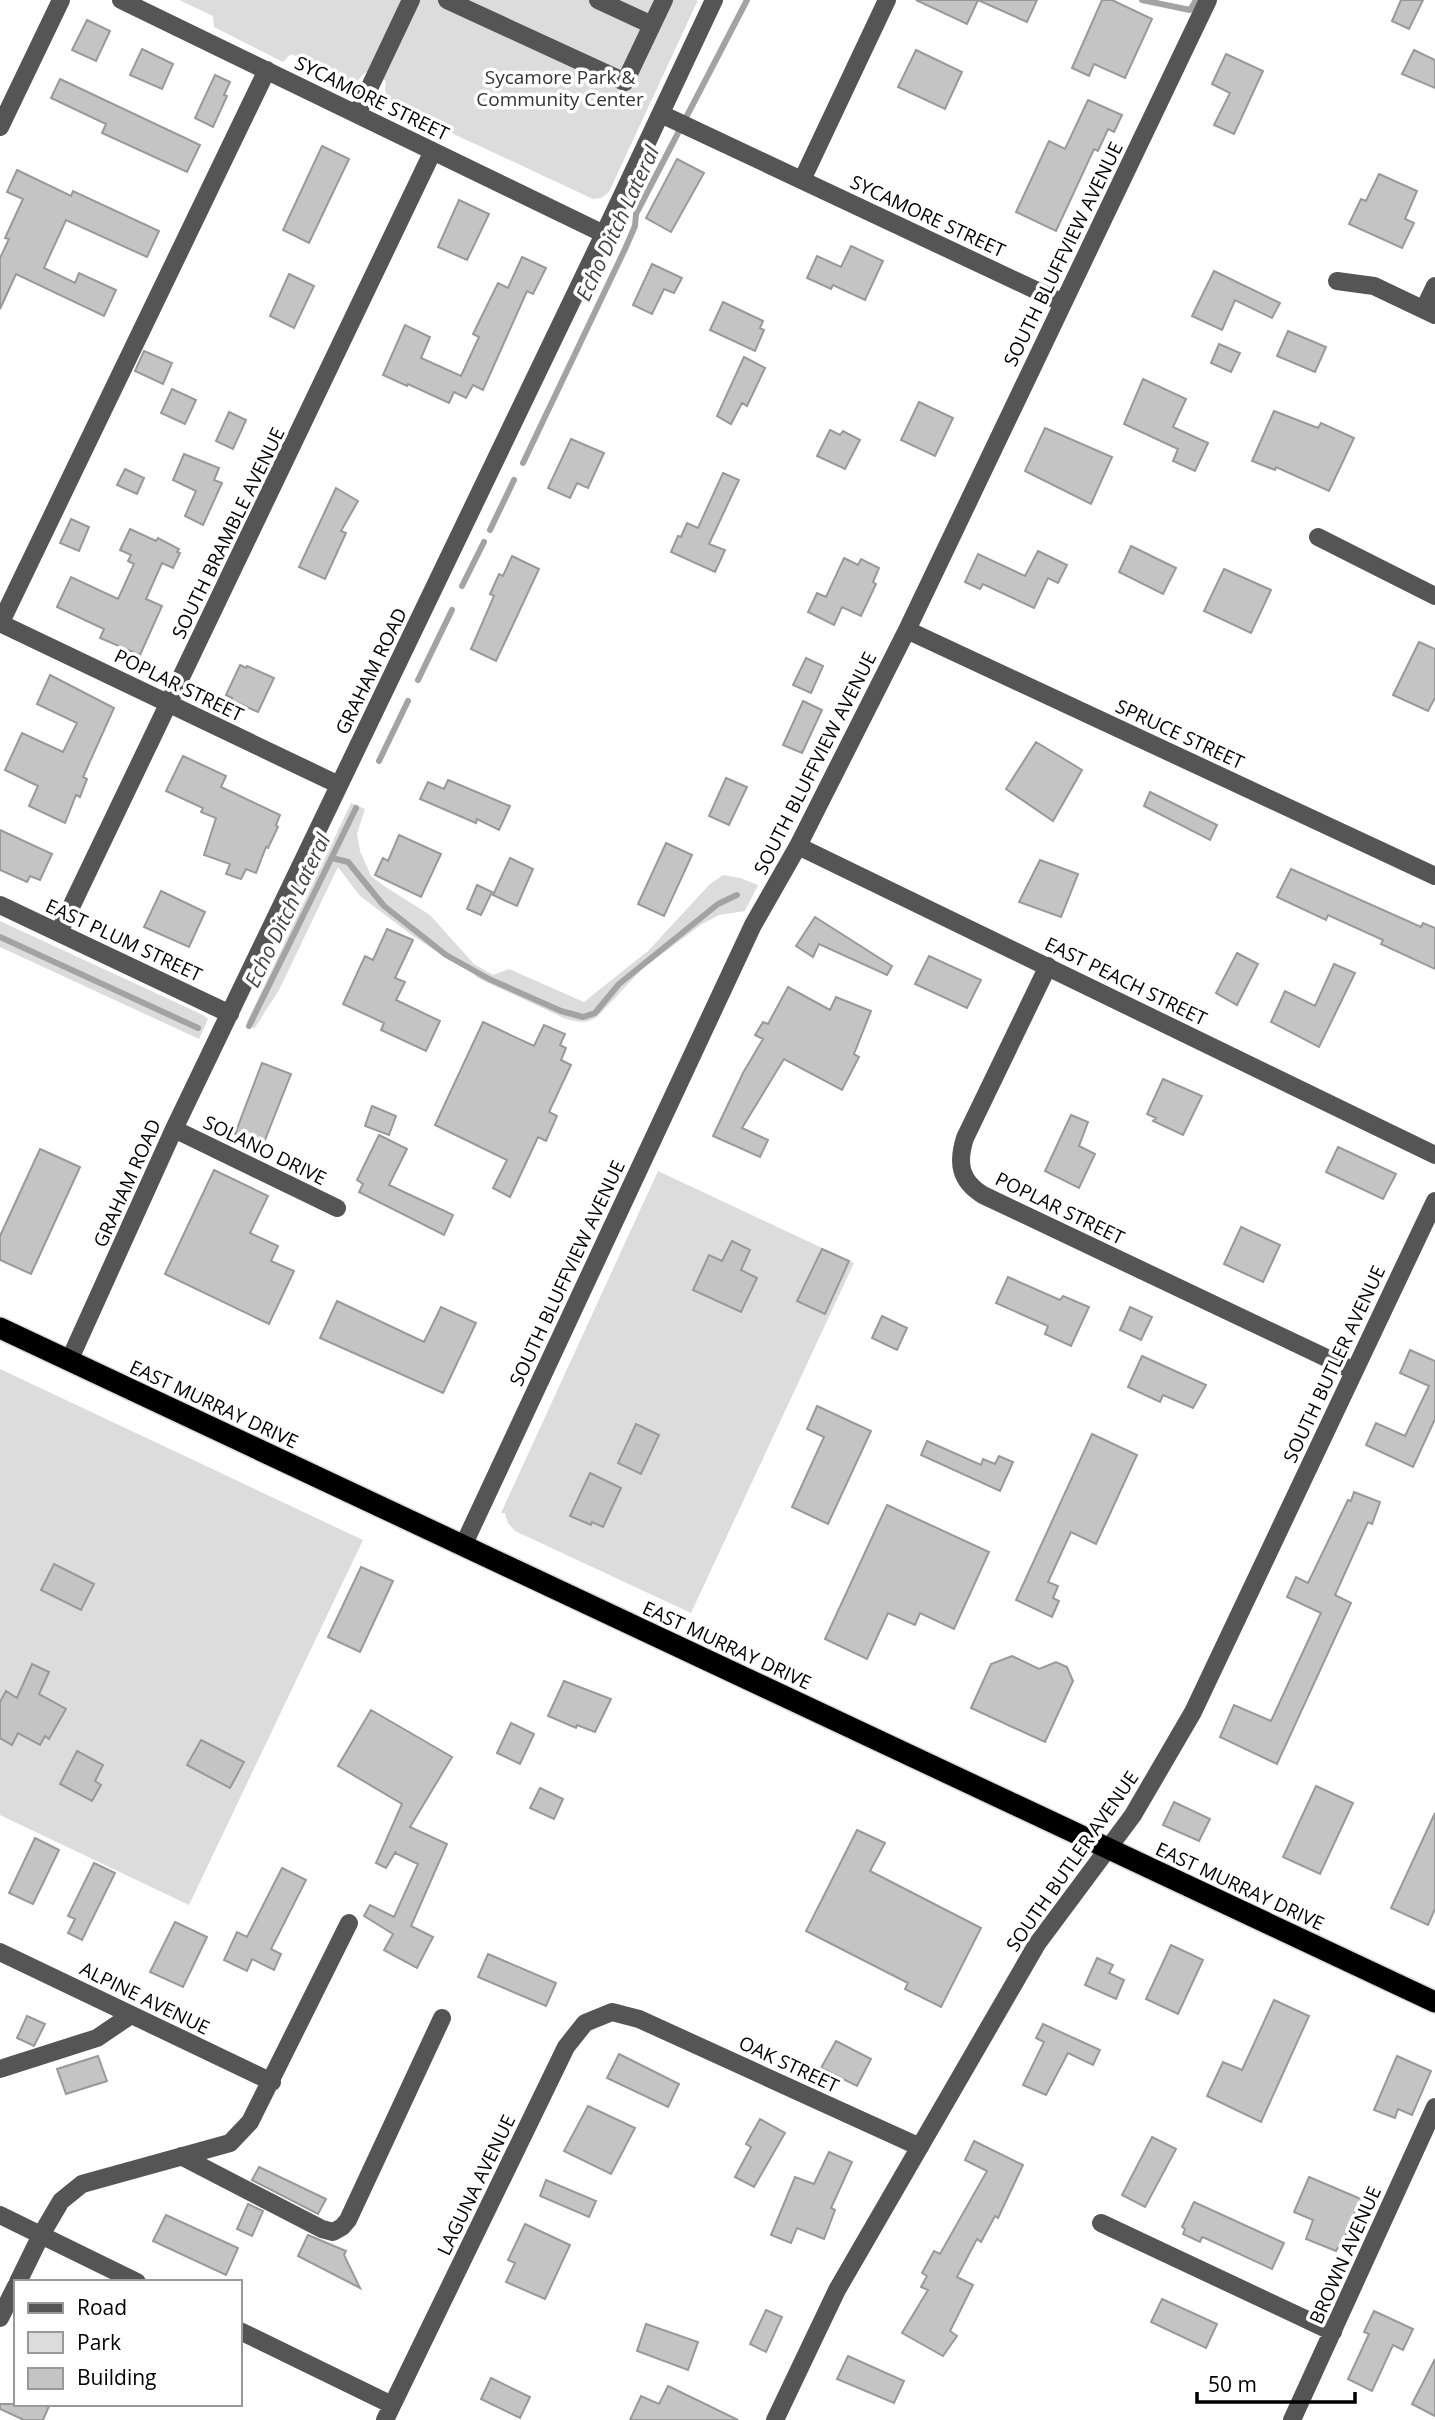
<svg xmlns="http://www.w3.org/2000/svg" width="1435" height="2420" viewBox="0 0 1435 2420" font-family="'Open Sans',sans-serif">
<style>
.green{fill:#dcdcdc}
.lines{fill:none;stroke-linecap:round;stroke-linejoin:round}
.stream{stroke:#a3a3a3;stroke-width:6}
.building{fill:#c4c4c4;stroke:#999;stroke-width:2}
.highway-casing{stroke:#dbdbdb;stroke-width:24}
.minor{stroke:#555;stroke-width:18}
.highway{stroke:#000;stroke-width:21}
.labels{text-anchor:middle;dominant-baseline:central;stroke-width:7;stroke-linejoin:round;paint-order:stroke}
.park-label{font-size:19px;fill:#333;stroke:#fff}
.street-label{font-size:19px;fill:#000;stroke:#fff}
.water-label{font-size:21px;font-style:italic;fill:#444;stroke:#fff}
</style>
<rect width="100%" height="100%" fill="#fff"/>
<path class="green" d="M 179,0 L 697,0 L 697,2 L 609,192 L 601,198 L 593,199 L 445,130 L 438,136 L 411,124 L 410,122 L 411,112 L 388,99 L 385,90 L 386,81 L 366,72 L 357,81 L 348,81 L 291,54 L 283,62 L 214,27 L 213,16 Z
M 351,803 L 365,809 L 357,834 L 360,851 L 371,876 L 384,886 L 430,915 L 474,964 L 493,975 L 509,969 L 584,1002 L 648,951 L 710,884 L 723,875 L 740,878 L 758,885 L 745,911 L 719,915 L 702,924 L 642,969 L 597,1017 C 585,1024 579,1022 566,1019 L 478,978 L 467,968 L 451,961 L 413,936 L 360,896 L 338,867 L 279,990 L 254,1029 L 247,1022 Z
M 0,921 L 203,1015 L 208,1019 L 199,1039 L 0,947 Z
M 658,1171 L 854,1263 L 691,1613 L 515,1531 L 508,1523 L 505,1513 L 501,1513 Z
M 0,1369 L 363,1540 L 189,1905 L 0,1815 Z"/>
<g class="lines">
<path class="stream" d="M 1142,0 L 1190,10 L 1196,0
M 523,463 L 625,249 L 635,226 L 636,214 L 747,0
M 490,530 L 514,480
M 462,586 L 484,542
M 418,680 L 452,610
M 379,761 L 408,701
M 332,858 L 348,862 L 384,906 L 446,955 L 489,979 L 561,1011 L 583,1017 L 595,1013 L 619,984 L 718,904 L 737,895
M 0,937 L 198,1028
M 249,1026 L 356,808"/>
</g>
<path class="building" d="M 916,0 L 1037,0 L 1027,22 L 978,0 L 967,24 Z
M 1102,0 L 1112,0 L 1152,19 L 1125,78 L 1094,64 L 1089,76 L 1072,68 Z
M 1401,0 L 1423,0 L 1409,29 L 1392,21 Z
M 87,20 L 110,31 L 96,61 L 72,50 Z
M 142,49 L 173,64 L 162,89 L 130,75 Z
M 916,50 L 962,72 L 945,109 L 898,87 Z
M 1414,50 L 1435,60 L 1435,88 L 1402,74 Z
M 1226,54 L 1263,71 L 1234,134 L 1214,125 L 1230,93 L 1212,84 Z
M 215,75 L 230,82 L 224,95 L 227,96 L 213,127 L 195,118 Z
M 60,79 L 200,145 L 187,172 L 102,133 L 106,124 L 51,98 Z
M 1088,100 L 1122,115 L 1114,132 L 1108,129 L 1098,151 L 1094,149 L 1056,231 L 1016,212 L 1049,141 L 1065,149 Z
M 322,146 L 349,159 L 309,243 L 283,230 Z
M 677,159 L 704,173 L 671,232 L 646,218 Z
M 17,170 L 71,196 L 73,191 L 159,231 L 147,257 L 66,220 L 44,268 L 75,283 L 79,273 L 116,290 L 104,316 L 16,274 L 0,309 L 0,258 L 9,239 L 5,238 L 23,199 L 7,192 Z
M 1379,174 L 1417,191 L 1405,219 L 1414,223 L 1402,248 L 1349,224 L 1361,199 L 1366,201 Z
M 459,200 L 489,214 L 467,260 L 438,247 Z
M 851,246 L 883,261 L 865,300 L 833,285 L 831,289 L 807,278 L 817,256 L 841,267 Z
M 522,257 L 546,268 L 533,294 L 527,291 L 483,390 L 473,385 L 466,398 L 454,392 L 449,403 L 408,384 L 407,386 L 383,375 L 405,325 L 430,337 L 421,358 L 461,376 L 479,337 L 473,334 L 498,283 L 508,288 Z
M 652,264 L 682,278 L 674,293 L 664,289 L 652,314 L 633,305 Z
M 1214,271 L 1280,303 L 1272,318 L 1235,300 L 1222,330 L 1192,316 Z
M 289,274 L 314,286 L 294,328 L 270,316 Z
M 723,302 L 763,321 L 760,328 L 764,330 L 755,351 L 710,330 Z
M 1288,331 L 1326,347 L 1315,372 L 1277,356 Z
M 1219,344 L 1240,353 L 1231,372 L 1211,363 Z
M 144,351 L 172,363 L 163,384 L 135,371 Z
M 744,357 L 765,368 L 747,406 L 742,403 L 731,424 L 717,416 Z
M 1143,379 L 1186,399 L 1173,427 L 1208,443 L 1195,471 L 1173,461 L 1178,449 L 1124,424 Z
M 172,389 L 196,400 L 185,424 L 161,413 Z
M 919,402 L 953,418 L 935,456 L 901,440 Z
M 1274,411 L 1318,428 L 1321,423 L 1354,438 L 1329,491 L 1276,467 L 1275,470 L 1252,461 Z
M 229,412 L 246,420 L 233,449 L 216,441 Z
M 1045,428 L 1112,457 L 1091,504 L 1025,471 Z
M 830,430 L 840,435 L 843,431 L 860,440 L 845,469 L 817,456 Z
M 571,439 L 604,453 L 588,488 L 577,483 L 570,498 L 548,488 Z
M 184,454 L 219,468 L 214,480 L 222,483 L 203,525 L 185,516 L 196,491 L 173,480 Z
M 125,469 L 144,478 L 137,494 L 117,485 Z
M 723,473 L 739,480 L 709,544 L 725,550 L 715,572 L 671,552 L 678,536 L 681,537 L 687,523 L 698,528 Z
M 336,488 L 358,501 L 341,531 L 346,533 L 325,579 L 299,567 Z
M 71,519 L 89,527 L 79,551 L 60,543 Z
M 130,529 L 156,541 L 158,538 L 179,549 L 177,552 L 180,553 L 173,568 L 162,563 L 146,599 L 162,606 L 140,655 L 100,638 L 104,629 L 57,607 L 71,577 L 118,599 L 134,564 L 128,561 L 131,555 L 120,550 Z
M 1131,546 L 1176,568 L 1163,594 L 1119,572 Z
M 1038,551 L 1067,565 L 1058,583 L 1048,578 L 1034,608 L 983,584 L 980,589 L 965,582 L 978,554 L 1025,576 Z
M 512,556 L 539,569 L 496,661 L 471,649 L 494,596 L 490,594 L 499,574 L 503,576 Z
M 844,558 L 858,565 L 861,559 L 879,568 L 873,582 L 876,584 L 861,616 L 842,607 L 834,625 L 808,612 L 817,593 L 826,597 Z
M 1224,569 L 1271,590 L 1251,633 L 1204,611 Z
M 1419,642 L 1435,649 L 1435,698 L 1428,711 L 1393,695 Z
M 806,658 L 823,666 L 811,693 L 793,685 Z
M 240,665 L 246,668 L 247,666 L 274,678 L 258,712 L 231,700 L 232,698 L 226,695 Z
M 50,675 L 114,708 L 83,777 L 87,779 L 80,797 L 76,795 L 65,823 L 29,806 L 38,786 L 5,770 L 22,733 L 63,752 L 77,723 L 37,704 Z
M 803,701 L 822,710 L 802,753 L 783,745 Z
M 1036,742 L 1082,770 L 1053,821 L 1006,789 Z
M 183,756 L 226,776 L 221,787 L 280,815 L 276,825 L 278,827 L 268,848 L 266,847 L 256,873 L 246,869 L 241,879 L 226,874 L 230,864 L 204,855 L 216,818 L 201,812 L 203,808 L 166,791 Z
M 726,778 L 747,787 L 729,825 L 709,816 Z
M 448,780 L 510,806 L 499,830 L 477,819 L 476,823 L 420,799 L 428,782 L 444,789 Z
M 1150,792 L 1217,825 L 1210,840 L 1144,806 Z
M 0,830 L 52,854 L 40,880 L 30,876 L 27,882 L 0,870 Z
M 399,835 L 441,854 L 421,897 L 375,875 L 383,858 L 388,861 Z
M 666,843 L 692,855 L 664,916 L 638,904 Z
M 510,858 L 533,869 L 517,906 L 493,895 Z
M 1040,860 L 1078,874 L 1061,917 L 1019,902 Z
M 1291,869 L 1421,927 L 1423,923 L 1435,928 L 1435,969 L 1381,944 L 1383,940 L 1328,915 L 1326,920 L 1277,897 Z
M 477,885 L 492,892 L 481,915 L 467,909 Z
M 161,891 L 205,912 L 189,947 L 144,927 Z
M 815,917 L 892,966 L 887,975 L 819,944 L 813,957 L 796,946 Z
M 387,929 L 413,940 L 395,978 L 405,982 L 396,1000 L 440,1021 L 426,1051 L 381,1030 L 384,1023 L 343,1004 L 365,956 L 373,960 Z
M 1237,953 L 1258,964 L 1237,1005 L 1216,993 Z
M 929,956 L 981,980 L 967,1008 L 915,984 Z
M 1334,964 L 1355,973 L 1319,1047 L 1271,1022 L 1285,991 L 1315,1006 Z
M 788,987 L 830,1010 L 836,997 L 871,1011 L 854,1054 L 859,1057 L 842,1090 L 784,1059 L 742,1128 L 768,1140 L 760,1157 L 713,1136 L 743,1073 L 763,1039 L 755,1035 L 763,1022 L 768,1024 Z
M 483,1022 L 534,1046 L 544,1025 L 565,1034 L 560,1045 L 566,1048 L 561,1060 L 571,1065 L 549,1112 L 557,1116 L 546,1141 L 538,1137 L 510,1197 L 493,1188 L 507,1160 L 435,1125 Z
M 262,1063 L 291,1074 L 263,1145 L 235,1134 Z
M 1163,1079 L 1202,1096 L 1183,1135 L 1153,1121 L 1156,1118 L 1147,1114 Z
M 372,1106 L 396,1116 L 389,1135 L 365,1126 Z
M 1071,1115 L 1088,1122 L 1079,1146 L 1095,1154 L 1079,1188 L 1045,1171 Z
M 379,1135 L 407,1149 L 389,1185 L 453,1215 L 444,1235 L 359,1192 L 363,1184 L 357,1180 Z
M 1338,1147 L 1396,1174 L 1383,1199 L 1326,1172 Z
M 40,1149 L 80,1167 L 31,1274 L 0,1260 L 0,1236 Z
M 214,1170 L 268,1196 L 250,1233 L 278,1246 L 271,1261 L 294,1271 L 269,1324 L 165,1274 Z
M 1241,1227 L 1280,1245 L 1263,1282 L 1224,1264 Z
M 732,1241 L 750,1250 L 741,1270 L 757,1278 L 741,1312 L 693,1290 L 709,1255 L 722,1261 Z
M 822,1249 L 849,1261 L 825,1314 L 797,1301 Z
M 1008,1277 L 1060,1300 L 1063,1296 L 1089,1307 L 1071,1346 L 1045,1334 L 1048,1326 L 996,1303 Z
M 337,1301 L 424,1342 L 441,1307 L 476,1323 L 443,1393 L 320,1338 Z
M 1130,1307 L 1152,1317 L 1141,1340 L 1120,1330 Z
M 882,1316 L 907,1328 L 897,1350 L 872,1338 Z
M 1410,1350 L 1435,1361 L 1435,1419 L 1413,1467 L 1366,1445 L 1376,1423 L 1405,1436 L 1429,1386 L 1400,1373 Z
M 1142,1356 L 1206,1385 L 1193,1408 L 1163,1395 L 1160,1402 L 1128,1387 Z
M 817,1406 L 871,1431 L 828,1524 L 792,1507 L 824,1437 L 807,1429 Z
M 636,1424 L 659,1435 L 641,1474 L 618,1463 Z
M 1092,1434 L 1137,1455 L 1096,1544 L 1071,1532 L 1048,1582 L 1058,1586 L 1053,1598 L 1059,1601 L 1052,1617 L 1016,1600 Z
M 927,1441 L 981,1465 L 983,1459 L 995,1464 L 999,1456 L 1013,1462 L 1000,1491 L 921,1455 Z
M 590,1473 L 621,1488 L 603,1527 L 592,1522 L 591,1525 L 570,1516 Z
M 1354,1492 L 1380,1502 L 1372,1524 L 1368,1522 L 1335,1595 L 1351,1603 L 1277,1764 L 1220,1737 L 1234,1705 L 1271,1721 L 1321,1613 L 1287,1597 L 1296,1577 L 1308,1583 L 1348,1500 L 1351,1501 Z
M 887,1505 L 989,1552 L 954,1629 L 920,1613 L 915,1625 L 888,1613 L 867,1659 L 825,1639 Z
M 54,1564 L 94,1584 L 81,1610 L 41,1590 Z
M 361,1567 L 393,1581 L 360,1652 L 328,1637 Z
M 1012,1656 L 1039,1669 L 1056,1662 L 1067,1667 L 1073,1681 L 1045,1742 L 971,1708 L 991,1664 Z
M 32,1664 L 49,1672 L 39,1694 L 66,1709 L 49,1739 L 45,1736 L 40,1745 L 18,1733 L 12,1745 L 0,1738 L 0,1702 L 6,1691 L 17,1698 Z
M 564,1681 L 611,1699 L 595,1732 L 577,1725 L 576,1728 L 548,1716 Z
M 371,1710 L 452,1757 L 410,1827 L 447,1844 L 411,1926 L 433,1937 L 417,1968 L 384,1950 L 393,1934 L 364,1916 L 370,1905 L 394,1917 L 418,1864 L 395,1853 L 396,1851 L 386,1868 L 376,1863 L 402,1804 L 338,1766 Z
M 511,1723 L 534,1734 L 520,1764 L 497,1753 Z
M 201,1740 L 244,1762 L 230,1788 L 187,1765 Z
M 77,1751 L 103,1765 L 95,1781 L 101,1785 L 92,1801 L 60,1784 Z
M 1316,1786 L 1353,1803 L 1320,1874 L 1283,1857 Z
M 540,1788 L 563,1799 L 554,1819 L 530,1808 Z
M 1174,1802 L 1210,1819 L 1199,1841 L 1163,1825 Z
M 1435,1813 L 1435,1909 L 1428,1925 L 1391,1908 Z
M 857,1830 L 885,1843 L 870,1871 L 981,1928 L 941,2007 L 905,1989 L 908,1983 L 806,1931 Z
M 35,1838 L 59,1850 L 33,1904 L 9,1893 Z
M 94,1863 L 115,1873 L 82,1940 L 68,1933 L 75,1919 L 68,1916 Z
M 282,1868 L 306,1880 L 271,1949 L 281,1954 L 274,1970 L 252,1959 L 247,1971 L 224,1960 L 237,1932 L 247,1937 Z
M 175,1922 L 207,1937 L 183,1987 L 150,1972 Z
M 1171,1945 L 1203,1960 L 1178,2014 L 1146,1999 Z
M 488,1954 L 556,1983 L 546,2006 L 478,1977 Z
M 1097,1958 L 1113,1965 L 1109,1973 L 1124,1980 L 1116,1999 L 1085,1985 Z
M 1274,2000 L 1309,2016 L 1261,2122 L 1207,2096 L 1223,2062 L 1242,2070 Z
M 27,2016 L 45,2024 L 34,2046 L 17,2038 Z
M 1043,2024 L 1100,2050 L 1093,2065 L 1068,2053 L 1046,2095 L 1023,2085 L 1044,2042 L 1036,2038 Z
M 836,2041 L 871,2059 L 857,2086 L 821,2068 Z
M 619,2054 L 679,2084 L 668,2107 L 607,2078 Z
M 98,2056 L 107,2081 L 66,2094 L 57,2069 Z
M 1397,2056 L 1431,2071 L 1412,2115 L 1398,2109 L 1395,2118 L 1374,2110 Z
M 588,2106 L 635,2128 L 611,2174 L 564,2151 Z
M 760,2119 L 785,2133 L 754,2187 L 735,2177 L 751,2147 L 746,2144 Z
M 1152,2137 L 1176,2149 L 1145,2207 L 1122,2195 Z
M 974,2141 L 1023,2165 L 998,2218 L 995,2216 L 981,2242 L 977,2239 L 957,2277 L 973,2285 L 950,2331 L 957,2336 L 943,2356 L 902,2333 L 928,2290 L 921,2287 L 927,2276 L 922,2273 L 934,2251 L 940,2254 L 987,2171 L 965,2160 Z
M 829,2152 L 852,2162 L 831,2208 L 835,2210 L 824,2239 L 797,2228 L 791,2243 L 771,2235 L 795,2177 L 814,2184 Z
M 259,2167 L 326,2199 L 318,2214 L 252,2180 Z
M 1309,2177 L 1361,2199 L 1342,2244 L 1340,2244 L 1336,2251 L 1306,2239 L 1313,2220 L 1294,2212 Z
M 546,2180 L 596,2201 L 589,2217 L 540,2196 Z
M 1194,2202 L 1284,2243 L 1272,2269 L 1205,2238 L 1202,2237 L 1200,2242 L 1183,2234 L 1185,2229 L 1182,2227 Z
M 248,2204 L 263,2211 L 252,2236 L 237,2229 Z
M 166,2215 L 238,2248 L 226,2275 L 153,2241 Z
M 525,2224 L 570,2245 L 545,2299 L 506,2282 L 515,2263 L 508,2260 Z
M 308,2235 L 346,2251 L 344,2255 L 360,2288 L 298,2256 Z
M 1162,2299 L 1217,2324 L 1206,2348 L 1151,2322 Z
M 766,2310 L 782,2317 L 766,2352 L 750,2344 Z
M 1374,2311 L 1413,2329 L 1403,2350 L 1393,2345 L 1372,2391 L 1348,2379 L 1369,2334 L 1364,2332 Z
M 646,2324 L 698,2342 L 688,2370 L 637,2351 Z
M 848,2356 L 904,2381 L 894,2403 L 837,2379 Z
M 1435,2359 L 1435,2416 L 1412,2404 Z
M 491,2378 L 530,2397 L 520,2418 L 481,2399 Z
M 668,2386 L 738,2420 L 630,2420 L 641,2396 L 659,2404 Z
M 0,2404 L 50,2404 L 43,2420 L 24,2420 L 0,2409 Z"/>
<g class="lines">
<defs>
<path id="highway" d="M 0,1328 L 1435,2002"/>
</defs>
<use href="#highway" class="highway-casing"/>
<path class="minor" d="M 121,0 L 604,234
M 447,0 L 625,82 L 664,0
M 598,0 L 652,25
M 357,114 L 411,0
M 661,114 L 1063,303
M 0,127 L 61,0
M 802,180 L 887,0
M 1337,281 L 1374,286 L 1435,315
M 1424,309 L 1435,286
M 1318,537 L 1435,596
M 0,623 L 339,785
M 0,624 L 267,70
M 907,630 L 1435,876
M 798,846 L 1435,1155
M 0,905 L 230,1014
M 59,932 L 433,151
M 1048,966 L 965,1138 C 957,1163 960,1181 983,1195 L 1354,1371
M 174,1129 L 337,1208
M 69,1361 L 174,1129 L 604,234 L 714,0
M 463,1546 L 753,925 L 798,846 L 907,630 L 1208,0
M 0,1952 L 272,2082
M 0,2069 L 97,2038 L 131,2015
M 181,2156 L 322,2229 L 333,2232 L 342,2227 L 348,2220 L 442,2018
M 0,2215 L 137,2282
M 1101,2223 L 1333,2332
M 18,2282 L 41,2235 L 61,2201 L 82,2184 L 230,2143 L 250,2122 L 349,1923
M 0,2318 L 16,2286
M 240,2331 L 392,2405
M 385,2420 L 566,2047 L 585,2023 L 612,2012 L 639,2019 L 920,2147
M 775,2420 L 837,2290 L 1037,1944 L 1133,1815 L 1193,1712 L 1435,1201
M 1292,2420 L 1435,2107"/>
<use href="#highway" class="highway"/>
</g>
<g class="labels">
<g class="park-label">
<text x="560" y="77">Sycamore Park &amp;<tspan x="560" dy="22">Community Center</tspan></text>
</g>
<g class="street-label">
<text transform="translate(372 98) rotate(26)">SYCAMORE STREET</text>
<text transform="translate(928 216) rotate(25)">SYCAMORE STREET</text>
<text transform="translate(1063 254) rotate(-64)">SOUTH BLUFFVIEW AVENUE</text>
<text transform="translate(228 533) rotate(-64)">SOUTH BRAMBLE AVENUE</text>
<text transform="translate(371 671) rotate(-64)">GRAHAM ROAD</text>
<text transform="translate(179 685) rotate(26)">POPLAR STREET</text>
<text transform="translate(1180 734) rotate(25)">SPRUCE STREET</text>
<text transform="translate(815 763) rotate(-63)">SOUTH BLUFFVIEW AVENUE</text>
<text transform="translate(124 940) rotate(25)">EAST PLUM STREET</text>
<text transform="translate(1126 981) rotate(26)">EAST PEACH STREET</text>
<text transform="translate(265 1150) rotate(26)">SOLANO DRIVE</text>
<text transform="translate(127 1183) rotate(-66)">GRAHAM ROAD</text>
<text transform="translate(1060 1208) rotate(26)">POPLAR STREET</text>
<text transform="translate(567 1273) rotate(-65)">SOUTH BLUFFVIEW AVENUE</text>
<text transform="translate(1334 1364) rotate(-65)">SOUTH BUTLER AVENUE</text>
<text transform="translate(214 1404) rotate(25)">EAST MURRAY DRIVE</text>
<text transform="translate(727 1645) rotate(25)">EAST MURRAY DRIVE</text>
<text transform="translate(1072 1861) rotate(-55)">SOUTH BUTLER AVENUE</text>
<text transform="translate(1240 1886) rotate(25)">EAST MURRAY DRIVE</text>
<text transform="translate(145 1998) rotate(26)">ALPINE AVENUE</text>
<text transform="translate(789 2064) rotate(25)">OAK STREET</text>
<text transform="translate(476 2185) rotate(-64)">LAGUNA AVENUE</text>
<text transform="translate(1345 2255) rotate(-66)">BROWN AVENUE</text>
</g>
<g class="water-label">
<text transform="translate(617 223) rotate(-65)">Echo Ditch Lateral</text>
<text transform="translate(287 910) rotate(-64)">Echo Ditch Lateral</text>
</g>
</g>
<rect x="14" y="2280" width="228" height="126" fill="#ffffff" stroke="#999999" stroke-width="2"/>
<rect x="28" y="2303" width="35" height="10" fill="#555555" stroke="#999999" stroke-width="2"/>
<text x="77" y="2315" font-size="21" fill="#000000">Road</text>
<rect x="28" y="2332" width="35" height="21" fill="#dcdcdc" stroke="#999999" stroke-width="2"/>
<text x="77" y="2350" font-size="21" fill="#000000">Park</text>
<rect x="28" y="2368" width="35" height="21" fill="#c4c4c4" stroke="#999999" stroke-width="2"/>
<text x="77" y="2385" font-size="21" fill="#000000">Building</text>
<path d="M1197 2392v10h158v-10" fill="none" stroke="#000000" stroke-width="3.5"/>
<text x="1208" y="2392" font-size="21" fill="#000000" stroke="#ffffff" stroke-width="5" paint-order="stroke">50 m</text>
</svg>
